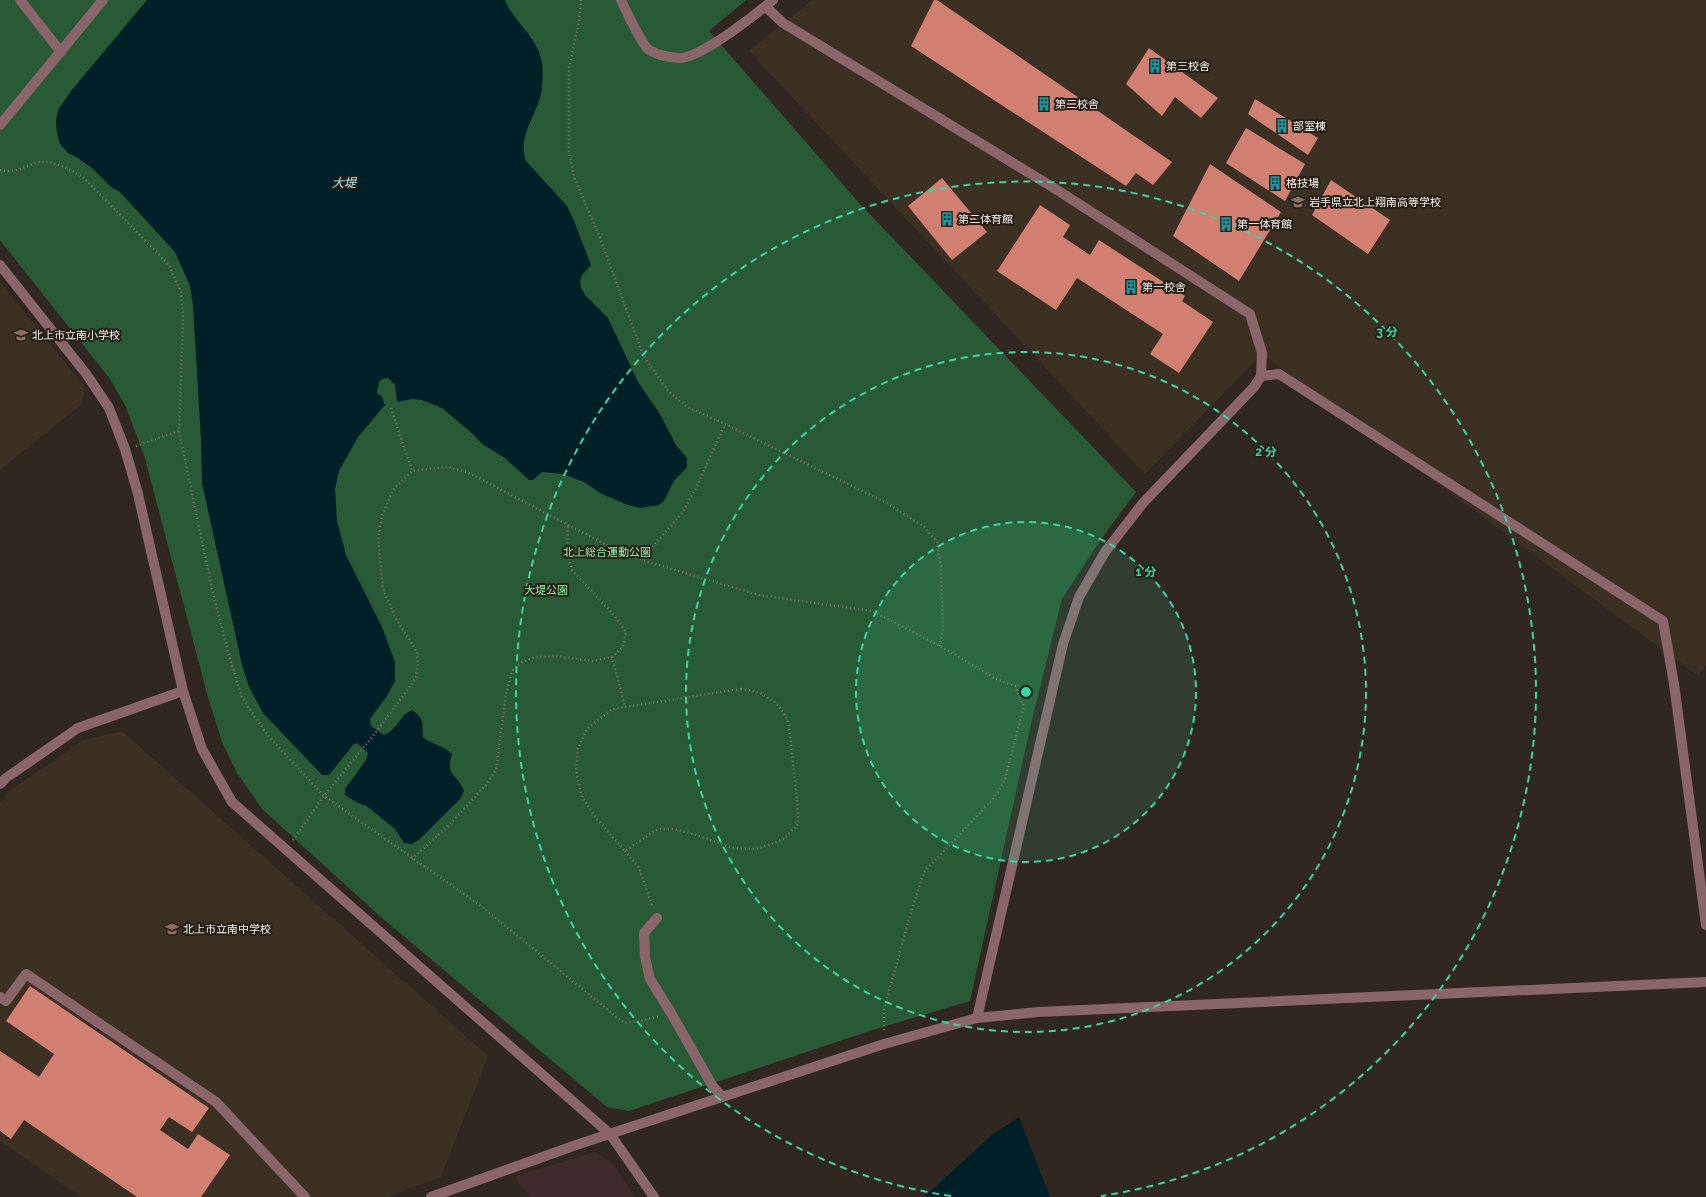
<svg xmlns="http://www.w3.org/2000/svg" width="1706" height="1197" viewBox="0 0 1706 1197" font-family="Raleway,'Noto Sans JP',sans-serif">
<style>
.commercial{fill:#3f2b2b}
.built{fill:#3c3022}
.green{fill:#295a36}
.water{fill:#002027}
.building{fill:#d17f71}
.lines{fill:none;stroke-linecap:round;stroke-linejoin:round}
.path{stroke:#7f7871;stroke-width:2.5;stroke-dasharray:1 3;stroke-linecap:butt}
.minor{stroke:#8a666a;stroke-width:10}
.ring{fill:none;stroke:#3ad4a5;stroke-width:2;stroke-dasharray:7 5}
.labels{text-anchor:middle;dominant-baseline:central;stroke-width:4;stroke-linejoin:round;paint-order:stroke}
.poi-label{font-size:11px;fill:#f7f2ed;stroke:#261f16;text-anchor:start}
.park-label{font-size:11px;fill:#93f0a9;stroke:#261f16}
.water-label{font-size:12px;font-style:italic;fill:#baebf8;stroke:#261f16}
.centre{fill:#3ad4a5;stroke:#261f16;stroke-width:2}
.ring-label{font-size:12px;text-anchor:middle;font-weight:bold;fill:#3ad4a5;stroke:#261f16;stroke-width:4;stroke-linejoin:round;paint-order:stroke}
</style>
<rect width="100%" height="100%" fill="#302820"/>
<path class="commercial" d="M 595,1152 L 614,1165 L 635,1197 L 530,1197 L 514,1177 Z"/>
<path class="built" d="M 812,0 L 1706,0 L 1706,665 L 1698,676 L 1262,354 L 1145,474 L 749,51 Z
M 0,282 L 85,387 L 82,404 L 0,470 Z
M 122,731 L 488,1056 L 441,1177 L 387,1197 L 81,1197 L 0,1141 L 0,802 L 12,789 L 84,740 Z"/>
<path class="green" d="M 0,0 L 746,0 L 709,31 L 859,203 L 1136,492 L 1099,542 L 1062,599 L 1031,724 L 970,1001 L 876,1029 L 629,1111 L 607,1107 L 382,918 L 262,809 L 237,773 L 222,742 L 208,697 L 144,455 L 126,407 L 110,379 L 0,240 Z"/>
<path class="water" d="M 147,0 L 505,0 C 514,23 538,36 542,63 C 543,72 543,84 541,94 C 536,116 517,137 526,161 L 567,206 L 574,221 L 591,265 L 582,275 L 580,282 L 581,288 L 585,295 L 608,318 L 638,382 L 660,414 L 676,445 L 687,458 L 687,467 L 674,481 L 664,501 L 659,505 L 640,508 L 628,505 L 602,494 L 584,482 L 563,474 L 542,472 L 533,480 L 529,480 L 505,458 L 482,444 L 473,434 L 442,408 L 422,400 L 412,399 L 397,402 L 395,385 L 388,378 L 382,379 L 379,382 L 377,393 L 382,397 L 385,405 L 358,437 L 339,471 L 335,489 L 337,521 L 346,555 L 382,627 L 395,662 L 395,681 L 387,696 L 370,719 L 371,726 L 384,735 C 397,730 400,715 412,710 C 425,719 422,722 423,737 C 432,745 444,745 452,754 C 445,778 457,772 464,791 L 461,798 L 420,839 L 412,844 L 404,843 L 395,829 L 368,807 L 356,802 L 345,795 L 345,789 L 366,760 L 368,753 L 357,743 L 353,745 L 329,775 L 322,775 L 263,713 L 249,687 L 242,665 L 202,483 L 201,439 L 193,305 L 190,286 L 175,252 L 120,192 L 111,187 L 92,168 L 78,158 L 68,153 L 60,144 L 57,133 L 56,121 L 58,110 L 71,91 Z
M 1019,1117 L 1050,1197 L 924,1197 L 993,1134 Z"/>
<path class="building" d="M 934,0 L 937,0 L 1172,162 L 1153,185 L 1136,173 L 1126,186 L 911,46 Z
M 1149,48 L 1218,98 L 1201,118 L 1175,97 L 1162,116 L 1126,84 Z
M 1255,99 L 1318,138 L 1308,155 L 1248,114 Z
M 1246,128 L 1305,164 L 1285,201 L 1226,163 Z
M 1210,164 L 1281,212 L 1239,281 L 1173,236 Z
M 942,178 L 987,232 L 952,260 L 908,206 Z
M 1331,180 L 1390,220 L 1368,254 L 1312,215 Z
M 1040,205 L 1070,225 L 1063,237 L 1090,255 L 1099,240 L 1185,296 L 1182,301 L 1213,322 L 1179,373 L 1150,354 L 1163,334 L 1077,278 L 1056,310 L 997,271 Z
M 30,986 L 209,1108 L 192,1132 L 169,1117 L 160,1130 L 188,1149 L 198,1134 L 230,1155 L 201,1197 L 137,1197 L 24,1120 L 11,1139 L 0,1131 L 0,1051 L 39,1077 L 54,1054 L 6,1021 Z"/>
<g class="lines">
<path class="path" d="M 581,0 L 579,22 L 569,67 L 569,151 L 574,177 L 599,235 L 644,357 L 668,391 L 687,407 L 725,424 L 887,503 L 924,527 L 937,542 L 941,567 L 943,629 L 940,646
M 0,170 C 20,175 28,161 45,162 C 57,162 72,171 83,177 L 169,265 L 181,292 L 183,319 L 179,431 L 212,589 L 228,652 L 242,698 L 270,738 L 324,796 L 481,906 L 624,1023 L 640,1021 L 660,1016
M 391,408 L 412,471
M 136,446 L 179,431
M 642,559 L 683,512 L 696,488 L 725,424
M 612,657 L 625,706
M 741,689 C 764,691 781,702 789,724 L 798,812 L 798,824 L 785,838 L 772,844 L 756,849 L 732,848 L 694,834 L 673,829 L 658,829 L 625,851 L 596,818 L 582,797 L 576,771 L 578,748 L 587,729 L 612,709 Z
M 293,840 L 324,796 L 377,731 L 416,678 L 418,665 L 417,652 L 395,617 L 383,589 L 381,568 L 378,539 L 382,516 L 393,490 L 412,471 L 447,467 L 467,472 L 622,553 L 658,565 L 759,595 L 872,611 L 940,646 L 996,679 L 1015,686 L 1024,707 L 1004,782 L 994,798 L 924,872 L 911,912 L 884,1009 L 884,1033
M 625,851 L 639,868 L 653,908
M 412,859 L 449,825 L 486,785 L 496,770 L 506,695 L 512,671 L 522,662 L 535,657 L 556,656 L 593,661 L 612,657 L 623,647 L 626,632 L 615,616 L 572,570 L 567,552 L 568,525"/>
<path class="minor" d="M 20,0 L 61,52
M 621,0 C 625,9 642,44 648,49 C 656,55 676,60 686,57 C 709,51 754,16 773,0
M 766,7 L 783,23 L 1054,188 L 1250,314 L 1262,353 L 1261,376 L 1254,387 L 1143,503 L 1105,552 L 1079,597 L 1063,644 L 977,1018
M 0,125 L 103,0
M 0,265 L 87,375 L 109,408 L 125,449 L 138,494 L 183,691 L 202,749 L 232,802 L 610,1134 L 654,1197
M 1261,376 L 1279,374 L 1663,621 L 1674,684 L 1706,925
M 0,784 L 6,778 L 78,728 L 183,691
M 657,918 L 644,933 L 645,957 L 650,979 L 671,1013 L 712,1085 L 722,1097
M 0,997 L 6,1001 L 26,974 L 216,1102 L 305,1197
M 431,1197 L 576,1145 L 884,1044 L 977,1018 L 1038,1012 L 1706,982"/>
</g>
<circle cx="1026" cy="692" r="170" fill="#3ad4a5" fill-opacity=".12"/>
<g class="ring">
<circle cx="1026" cy="692" r="170"/>
<circle cx="1026" cy="692" r="340"/>
<path d="M951 1196A510 510 0 1 1 1101 1196"/>
</g>
<defs>
<symbol id="building-bare" viewBox="-9 -9 18 18"><path d="M-4-6H4V6H1V3H-1V6H-4ZM-2.5-4.3h1.7v1.8h-1.7ZM.8-4.3h1.7v1.8H.8ZM-2.5-1h1.7V.8h-1.7ZM.8-1h1.7V.8H.8Z" fill="#0f9aa8" stroke="#261f16" stroke-width="2.5" paint-order="stroke"/></symbol>
<symbol id="school-bare" viewBox="-9 -9 18 18"><path d="M0-5L7-2L0 1L-7-2ZM-4 1L0 2.5L4 1V4Q0 6-4 4Z" fill="#8d6e63" stroke="#261f16" stroke-width="2.5" paint-order="stroke"/></symbol>
</defs>
<g fill-rule="evenodd">
<use href="#building-bare" x="1145" y="56" width="20" height="20"/>
<use href="#building-bare" x="1034" y="94" width="20" height="20"/>
<use href="#building-bare" x="1272" y="116" width="20" height="20"/>
<use href="#building-bare" x="1265" y="173" width="20" height="20"/>
<use href="#school-bare" x="1288" y="192" width="20" height="20"/>
<use href="#building-bare" x="937" y="209" width="20" height="20"/>
<use href="#building-bare" x="1216" y="214" width="20" height="20"/>
<use href="#building-bare" x="1121" y="277" width="20" height="20"/>
<use href="#school-bare" x="11" y="325" width="20" height="20"/>
<use href="#school-bare" x="162" y="919" width="20" height="20"/>
</g>
<g class="labels">
<g class="poi-label">
<text x="1166" y="66">第三校舎</text>
<text x="1055" y="104">第二校舎</text>
<text x="1293" y="126">部室棟</text>
<text x="1286" y="183">格技場</text>
<text x="1309" y="202">岩手県立北上翔南高等学校</text>
<text x="958" y="219">第二体育館</text>
<text x="1237" y="224">第一体育館</text>
<text x="1142" y="287">第一校舎</text>
<text x="32" y="335">北上市立南小学校</text>
<text x="183" y="929">北上市立南中学校</text>
</g>
<g class="park-label">
<text x="607" y="552">北上総合運動公園</text>
<text x="546" y="590">大堤公園</text>
</g>
<g class="water-label">
<text x="344" y="183">大堤</text>
</g>
</g>
<circle cx="1026" cy="692" r="6" class="centre"/>
<g class="ring-label">
<text x="1387" y="336">3 分</text>
<text x="1266" y="456">2 分</text>
<text x="1146" y="576">1 分</text>
</g>
</svg>
